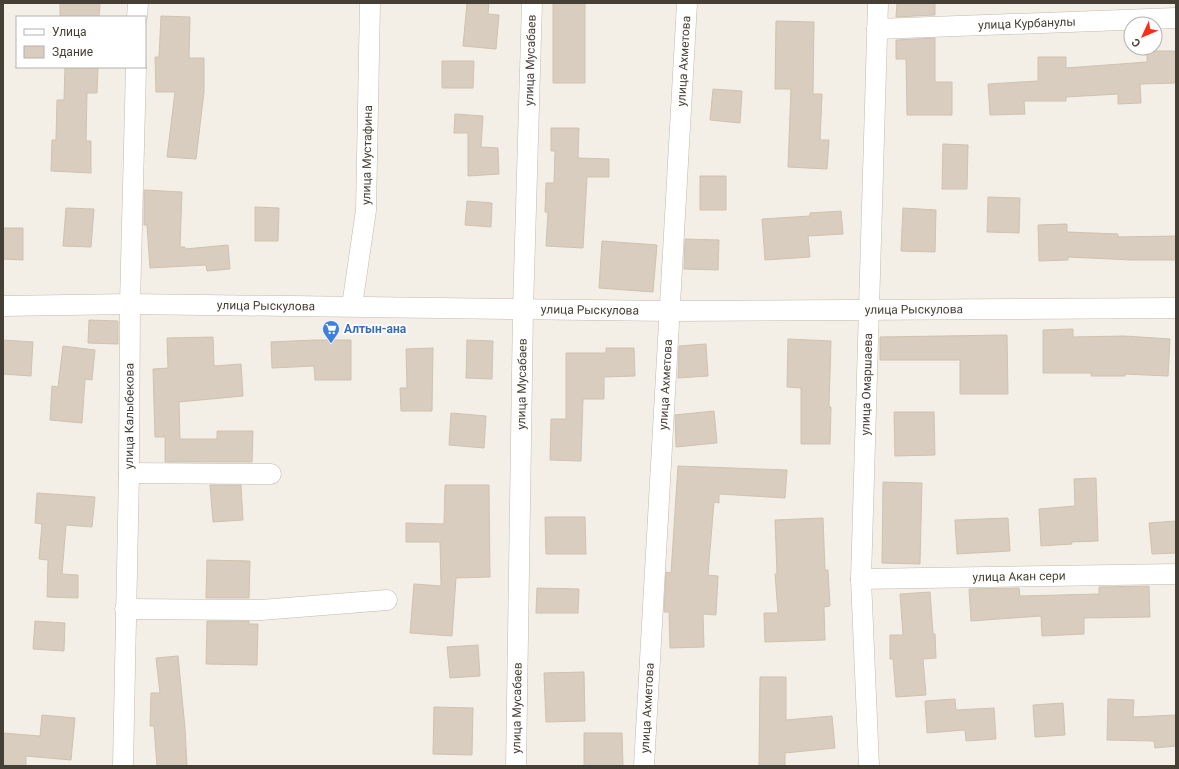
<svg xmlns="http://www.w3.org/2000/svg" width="1179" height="769" viewBox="0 0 1179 769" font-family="Roboto,sans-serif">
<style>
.building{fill:#d8cdbf;stroke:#d0c2af}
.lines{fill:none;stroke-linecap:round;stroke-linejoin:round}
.minor-casing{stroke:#c2b9ac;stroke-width:21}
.minor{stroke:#fff;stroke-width:20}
.labels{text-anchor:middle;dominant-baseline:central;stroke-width:3.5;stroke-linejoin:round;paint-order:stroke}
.street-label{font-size:12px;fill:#463f35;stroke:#fff}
.shop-label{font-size:12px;font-weight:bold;fill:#366cbe;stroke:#fff;text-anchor:start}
</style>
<rect width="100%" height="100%" fill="#f3efe6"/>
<path class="building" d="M 60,3 L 100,3 L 99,17 L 60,17 Z
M 467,3 L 489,3 L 488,14 L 499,15 L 496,49 L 463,46 Z
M 553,3 L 585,3 L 585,83 L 553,83 Z
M 897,3 L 935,3 L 935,15 L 896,17 Z
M 161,16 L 190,17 L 189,58 L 204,58 L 204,92 L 196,159 L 167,157 L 175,92 L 156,92 L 155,57 L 159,57 Z
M 776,21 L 814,22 L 813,94 L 822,94 L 820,140 L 829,140 L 827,169 L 788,167 L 791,89 L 775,89 Z
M 935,38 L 935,82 L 952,82 L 952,115 L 907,115 L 906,59 L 896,59 L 896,40 Z
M 1147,51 L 1176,51 L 1176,83 L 1140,84 L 1141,103 L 1118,104 L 1118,94 L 1066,97 L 1066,101 L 1024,101 L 1025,114 L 990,115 L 988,84 L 1038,81 L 1038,57 L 1066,57 L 1066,68 L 1147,62 Z
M 442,61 L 474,61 L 473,88 L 442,88 Z
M 65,67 L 98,67 L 97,93 L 87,93 L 86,141 L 91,141 L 91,173 L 51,171 L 52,140 L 56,140 L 57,100 L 64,100 Z
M 713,89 L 742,91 L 740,123 L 710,120 Z
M 455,114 L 483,116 L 481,147 L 498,148 L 499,174 L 468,176 L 468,133 L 454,133 Z
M 551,128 L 579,128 L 578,158 L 609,159 L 609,177 L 587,177 L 583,248 L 546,246 L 548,212 L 545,212 L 546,183 L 554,183 L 555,151 L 551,151 Z
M 943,144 L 968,145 L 967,189 L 942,189 Z
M 700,176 L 726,176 L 726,210 L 700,210 Z
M 144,190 L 182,192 L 180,247 L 185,247 L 185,249 L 228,245 L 230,269 L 207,271 L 206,265 L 150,268 L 147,225 L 144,225 Z
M 988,197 L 1020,198 L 1019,233 L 987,232 Z
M 467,201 L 492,203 L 491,227 L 465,225 Z
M 255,207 L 279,208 L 278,241 L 255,241 Z
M 66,208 L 94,209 L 91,247 L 63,246 Z
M 903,208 L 936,210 L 935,252 L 901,251 Z
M 841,211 L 843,234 L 808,236 L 810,257 L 765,260 L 762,219 L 810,216 L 810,213 Z
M 1067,224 L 1067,232 L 1118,234 L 1118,237 L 1176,236 L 1176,260 L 1132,260 L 1068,257 L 1068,260 L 1039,261 L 1038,225 Z
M 3,228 L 23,228 L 23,260 L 3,259 Z
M 685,239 L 719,240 L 718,270 L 684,269 Z
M 602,241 L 657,245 L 653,292 L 599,288 Z
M 89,320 L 118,321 L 118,344 L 88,343 Z
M 1073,329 L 1073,337 L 1124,336 L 1170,339 L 1168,376 L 1125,374 L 1125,376 L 1091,376 L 1091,373 L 1043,373 L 1043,330 Z
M 1007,335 L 1008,394 L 960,394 L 960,360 L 880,360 L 880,337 Z
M 213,337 L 214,366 L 241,364 L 243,396 L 179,402 L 180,439 L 217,439 L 217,431 L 253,431 L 252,462 L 165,462 L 165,437 L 155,437 L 153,369 L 168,368 L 167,338 Z
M 788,339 L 831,341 L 829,407 L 831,407 L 830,444 L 801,444 L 801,388 L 787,387 Z
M 3,340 L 33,342 L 31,376 L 3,374 Z
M 314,340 L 351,340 L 351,380 L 315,380 L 314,366 L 272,368 L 271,342 Z
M 467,340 L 493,341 L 492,379 L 466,378 Z
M 706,344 L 708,376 L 678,378 L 679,346 Z
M 63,346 L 95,350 L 92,380 L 85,379 L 82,423 L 50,420 L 52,386 L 58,387 Z
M 433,348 L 432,411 L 401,411 L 400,388 L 407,388 L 406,349 Z
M 606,348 L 634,348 L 635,376 L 604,377 L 604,399 L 583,399 L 581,461 L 550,460 L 551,419 L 566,419 L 566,353 L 606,353 Z
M 714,411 L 717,443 L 676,447 L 675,415 Z
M 894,412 L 934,412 L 935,455 L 895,456 Z
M 451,413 L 486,416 L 484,448 L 449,445 Z
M 678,466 L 787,470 L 785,498 L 719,494 L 719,503 L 714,502 L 708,575 L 718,576 L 716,615 L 703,614 L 704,647 L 670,648 L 669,612 L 664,612 L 666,572 L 671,573 Z
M 1096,478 L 1098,541 L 1071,542 L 1072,544 L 1041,546 L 1039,509 L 1075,506 L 1074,479 Z
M 883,482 L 922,483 L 920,564 L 882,563 Z
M 210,485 L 241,485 L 243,520 L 213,522 Z
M 445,485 L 489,485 L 490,577 L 456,578 L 452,636 L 410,633 L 414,584 L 441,586 L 440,542 L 406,542 L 406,523 L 444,524 Z
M 37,493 L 95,497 L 92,527 L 66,525 L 62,574 L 78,575 L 78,598 L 47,597 L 48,560 L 39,559 L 42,524 L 35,523 Z
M 545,517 L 585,517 L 586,554 L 546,554 Z
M 823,518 L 825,570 L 828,570 L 830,606 L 824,607 L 825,640 L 765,642 L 764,613 L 778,613 L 775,574 L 777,574 L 775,520 Z
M 1008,518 L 1010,551 L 957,554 L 955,520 Z
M 1176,521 L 1176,553 L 1152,554 L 1149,523 Z
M 207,560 L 250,561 L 249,598 L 206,598 Z
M 1149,586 L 1150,617 L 1084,618 L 1084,634 L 1042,636 L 1041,616 L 971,621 L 969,589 L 1019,588 L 1020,596 L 1099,594 L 1099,587 Z
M 537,588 L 579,589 L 578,613 L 536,613 Z
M 930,592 L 933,634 L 935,634 L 936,658 L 923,659 L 926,695 L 896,697 L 893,659 L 890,659 L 890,635 L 903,635 L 900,594 Z
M 35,621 L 65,623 L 64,651 L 33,649 Z
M 207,621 L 249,621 L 249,624 L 258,624 L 257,665 L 206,664 Z
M 478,645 L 480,676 L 450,678 L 447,647 Z
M 178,656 L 185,728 L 187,766 L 157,766 L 154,726 L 150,726 L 151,693 L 160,693 L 156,658 Z
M 584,672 L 585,721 L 546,722 L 544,673 Z
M 760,677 L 786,677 L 786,720 L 832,716 L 835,748 L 785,753 L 785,766 L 759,766 Z
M 955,699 L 956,710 L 994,708 L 996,739 L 966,741 L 965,730 L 927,733 L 925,701 Z
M 1108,699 L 1134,700 L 1133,717 L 1176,715 L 1176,746 L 1155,748 L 1154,741 L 1107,740 Z
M 1063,703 L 1065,735 L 1035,737 L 1033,705 Z
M 434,707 L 473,708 L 472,755 L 433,754 Z
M 42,715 L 75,718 L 71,760 L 26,756 L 26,766 L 3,766 L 3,733 L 40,736 Z
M 584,733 L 622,733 L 623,766 L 584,766 Z"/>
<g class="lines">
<defs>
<g id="minor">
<path d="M 137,17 L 138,3"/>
<path id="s1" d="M 877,29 L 1176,18"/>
<path id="s2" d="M 3,306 L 130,304 L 669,311 L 1176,308"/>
<path id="s3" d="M 352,306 L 366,210 L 370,3"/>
<path d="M 129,473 L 271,474"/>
<path id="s4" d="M 861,579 L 1176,574"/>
<path d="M 125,609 L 261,610 L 387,600"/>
<path id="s5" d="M 123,766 L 129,473 L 130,304 L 136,67"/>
<path id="s6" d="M 516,766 L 523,310 L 532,3"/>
<path id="s7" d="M 644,766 L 687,3"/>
<path id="s8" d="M 869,766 L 861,579 L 878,3"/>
</g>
</defs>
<use href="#minor" class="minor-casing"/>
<use href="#minor" class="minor"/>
</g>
<defs>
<symbol id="supermarket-pin" viewBox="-11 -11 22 30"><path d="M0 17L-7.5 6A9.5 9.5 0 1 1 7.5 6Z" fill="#3f7fe0" stroke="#fff"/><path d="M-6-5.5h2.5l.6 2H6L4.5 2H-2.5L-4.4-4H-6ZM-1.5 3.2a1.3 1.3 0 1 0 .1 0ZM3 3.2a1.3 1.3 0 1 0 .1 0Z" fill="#fff"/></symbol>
</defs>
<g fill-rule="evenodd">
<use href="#supermarket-pin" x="321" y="319" width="20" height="27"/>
</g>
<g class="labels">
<g class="street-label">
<text stroke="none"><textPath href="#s1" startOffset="150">улица Курбанулы</textPath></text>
<text stroke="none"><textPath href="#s6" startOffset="706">улица Мусабаев</textPath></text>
<text stroke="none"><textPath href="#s7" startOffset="706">улица Ахметова</textPath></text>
<text stroke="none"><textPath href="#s3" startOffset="152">улица Мустафина</textPath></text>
<text stroke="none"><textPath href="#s2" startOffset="263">улица Рыскулова</textPath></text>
<text stroke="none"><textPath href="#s2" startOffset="587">улица Рыскулова</textPath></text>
<text stroke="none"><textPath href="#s2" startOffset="911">улица Рыскулова</textPath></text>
<text stroke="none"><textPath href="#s6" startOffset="382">улица Мусабаев</textPath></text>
<text stroke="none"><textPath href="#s7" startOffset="382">улица Ахметова</textPath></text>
<text stroke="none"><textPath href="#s8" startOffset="382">улица Омаршаева</textPath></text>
<text stroke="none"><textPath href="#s5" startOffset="350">улица Калыбекова</textPath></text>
<text stroke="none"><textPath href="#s4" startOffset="158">улица Акан сери</textPath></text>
<text stroke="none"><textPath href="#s6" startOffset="58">улица Мусабаев</textPath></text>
<text stroke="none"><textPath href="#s7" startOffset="58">улица Ахметова</textPath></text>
</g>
<g class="shop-label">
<text x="344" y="329">Алтын-ана</text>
</g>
</g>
<rect width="1179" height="769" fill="none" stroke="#463f35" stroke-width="8"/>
<rect x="16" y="16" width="130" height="52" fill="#ffffff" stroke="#b5b2ae"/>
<rect x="24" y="29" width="20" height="6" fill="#ffffff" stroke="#b5b2ae"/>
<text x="52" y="36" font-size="12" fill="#463f35">Улица</text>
<rect x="24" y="46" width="20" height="12" fill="#d8cdbf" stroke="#b5b2ae"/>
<text x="52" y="56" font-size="12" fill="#463f35">Здание</text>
<g transform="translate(1143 36) rotate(226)"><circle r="19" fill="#ffffff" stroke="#b5b2ae"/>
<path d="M0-3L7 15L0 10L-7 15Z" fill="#fc2f15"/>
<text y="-6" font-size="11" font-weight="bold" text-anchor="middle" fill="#463f35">С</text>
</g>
</svg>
